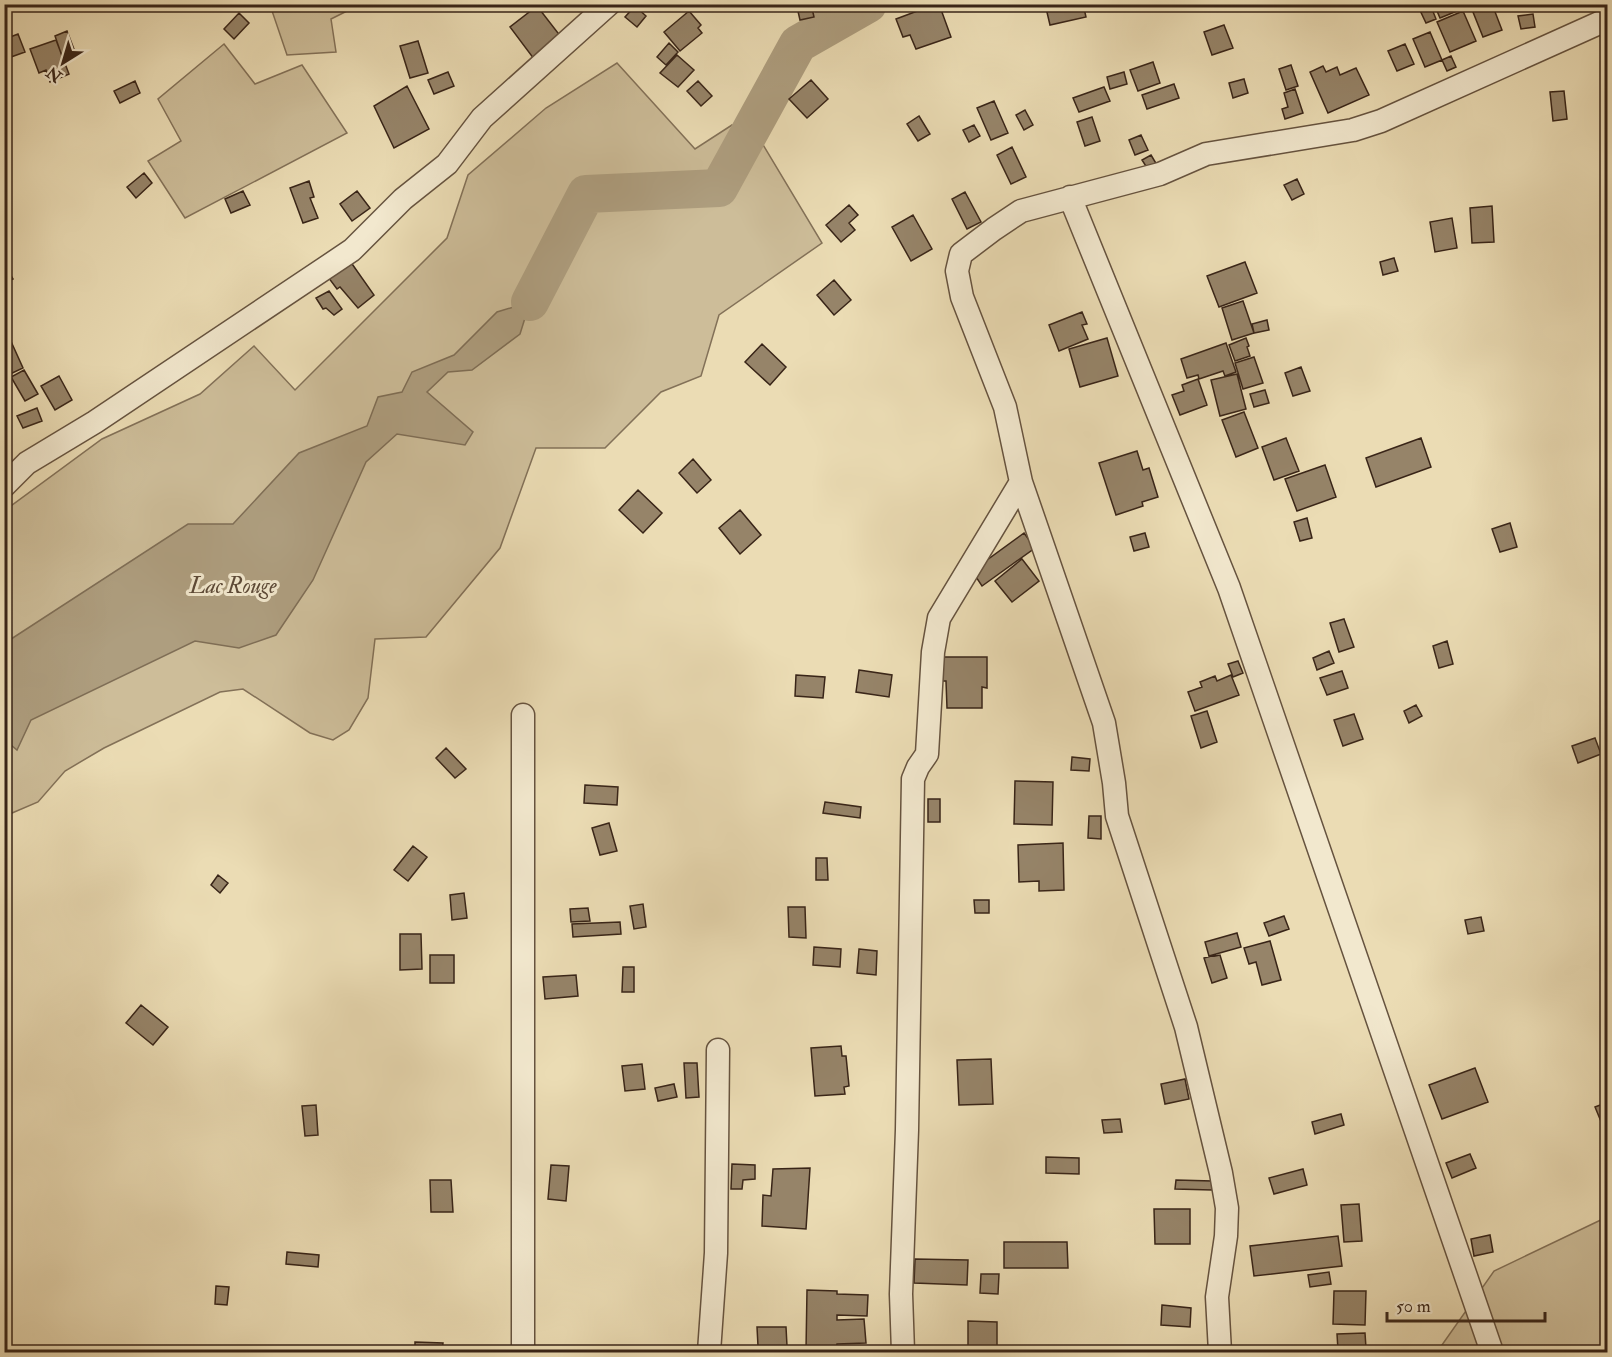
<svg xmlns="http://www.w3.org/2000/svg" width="1612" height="1357" viewBox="0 0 1612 1357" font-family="'IM FELL Double Pica',serif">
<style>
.green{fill:#cdbd99;stroke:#837158;stroke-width:1.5}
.water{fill:#ae9e7f;stroke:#7f6e56;stroke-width:1.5}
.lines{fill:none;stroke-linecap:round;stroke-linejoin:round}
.river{stroke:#ae9e7f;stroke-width:38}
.building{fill:#968469;stroke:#392518;stroke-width:1.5}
.street-casing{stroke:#66533f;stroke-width:25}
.street{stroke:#f2e8ce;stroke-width:22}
.labels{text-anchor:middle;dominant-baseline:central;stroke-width:6;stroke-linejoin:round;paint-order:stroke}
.water-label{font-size:22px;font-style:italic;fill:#5c4937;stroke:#f2e8ce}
</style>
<rect width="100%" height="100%" fill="#ebdcb4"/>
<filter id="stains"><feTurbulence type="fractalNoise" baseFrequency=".00333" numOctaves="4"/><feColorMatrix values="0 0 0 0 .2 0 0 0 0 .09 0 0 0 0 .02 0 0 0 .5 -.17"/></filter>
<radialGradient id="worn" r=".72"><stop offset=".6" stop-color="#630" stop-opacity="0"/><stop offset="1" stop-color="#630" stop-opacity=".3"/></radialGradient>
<path class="green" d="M 270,5 L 270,4 L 359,5 L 331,19 L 336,52 L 287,55 Z
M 224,44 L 255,84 L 302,65 L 347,133 L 185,218 L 148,161 L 181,141 L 158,99 Z
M 617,63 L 695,149 L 732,125 L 762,143 L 822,243 L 719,315 L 701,376 L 661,392 L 605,448 L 536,448 L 500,548 L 426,637 L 375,639 L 368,698 L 349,730 L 333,740 L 310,733 L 243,689 L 220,692 L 104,748 L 65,771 L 38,802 L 5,816 L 4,511 L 102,439 L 200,394 L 254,346 L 295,390 L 447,238 L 468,175 L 546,108 Z
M 1607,1217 L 1607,1352 L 1437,1352 L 1494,1271 Z"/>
<path class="water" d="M 530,302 L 520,334 L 472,370 L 448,372 L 427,392 L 473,432 L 465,445 L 397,434 L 366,462 L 313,580 L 276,635 L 239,648 L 195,641 L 31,720 L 17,750 L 5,740 L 4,680 L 8,641 L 188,524 L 233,524 L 299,453 L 367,426 L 378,397 L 402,392 L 412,372 L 454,355 L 497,312 Z"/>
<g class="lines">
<path class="river" d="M 530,302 L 586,194 L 719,188 L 798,44 L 868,4"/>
</g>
<path class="building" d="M 811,4 L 814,17 L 800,20 L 797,7 Z
M 815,4 L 834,4 L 818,11 Z
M 912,4 L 928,4 L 928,7 L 915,11 Z
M 936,4 L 939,4 L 951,37 L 916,49 L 910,35 L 903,37 L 896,19 Z
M 1065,4 L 1083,4 L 1086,17 L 1050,25 L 1046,8 Z
M 1417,4 L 1430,4 L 1436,19 L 1426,23 Z
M 1434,4 L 1472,4 L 1472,5 L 1440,18 Z
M 1477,4 L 1492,4 L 1502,30 L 1483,37 L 1471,7 Z
M 537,6 L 565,42 L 537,63 L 510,27 Z
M 635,6 L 646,16 L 637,27 L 625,17 Z
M 689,11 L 701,25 L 698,28 L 702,33 L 680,51 L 664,32 Z
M 1463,11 L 1476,41 L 1450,52 L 1437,22 Z
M 239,13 L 249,23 L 234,39 L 224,29 Z
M 1533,14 L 1535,27 L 1521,29 L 1518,16 Z
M 1224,25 L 1233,48 L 1212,55 L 1204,32 Z
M 67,31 L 77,57 L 64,62 L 55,36 Z
M 1430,32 L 1442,60 L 1425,67 L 1413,39 Z
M 18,34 L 25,52 L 11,57 L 5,39 Z
M 56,40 L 69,74 L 50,82 L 46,70 L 39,73 L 30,49 Z
M 418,41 L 428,73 L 410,78 L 400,46 Z
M 669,43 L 678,52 L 666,65 L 657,57 Z
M 1405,44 L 1414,64 L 1397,71 L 1388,51 Z
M 677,55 L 694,70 L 678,87 L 660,73 Z
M 1451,56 L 1456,67 L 1447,71 L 1442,60 Z
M 1153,62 L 1160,83 L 1138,91 L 1130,70 Z
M 1291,65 L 1298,86 L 1286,90 L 1279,69 Z
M 1323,66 L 1326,72 L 1337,67 L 1340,75 L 1356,68 L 1369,95 L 1328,113 L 1310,72 Z
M 448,72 L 454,86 L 434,94 L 428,80 Z
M 1124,72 L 1127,84 L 1110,89 L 1107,77 Z
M 1244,79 L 1248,93 L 1233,98 L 1229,83 Z
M 811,80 L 828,99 L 807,118 L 789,99 Z
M 135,81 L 140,93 L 120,103 L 114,91 Z
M 698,81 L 712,96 L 701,106 L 687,91 Z
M 1174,84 L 1179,98 L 1147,109 L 1142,95 Z
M 407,86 L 429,129 L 394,148 L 374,106 Z
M 1104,87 L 1110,101 L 1079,112 L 1073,98 Z
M 1295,89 L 1303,113 L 1285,119 L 1282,109 L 1288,107 L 1284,93 Z
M 1564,91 L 1567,119 L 1553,121 L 1550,92 Z
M 994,101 L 1008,133 L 991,140 L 977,108 Z
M 1025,110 L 1033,125 L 1024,130 L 1016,115 Z
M 919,116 L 930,134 L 918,141 L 907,124 Z
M 1092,117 L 1100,141 L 1085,146 L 1077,122 Z
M 974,125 L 980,136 L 969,142 L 963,130 Z
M 1141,135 L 1148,150 L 1135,155 L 1129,140 Z
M 1012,147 L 1026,177 L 1011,184 L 997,155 Z
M 1151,155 L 1157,165 L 1149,171 L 1142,160 Z
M 144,173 L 152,183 L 136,198 L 127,187 Z
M 1297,179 L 1304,194 L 1292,200 L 1284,185 Z
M 309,181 L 314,197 L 310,198 L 318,218 L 303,223 L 290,188 Z
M 243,191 L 250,205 L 231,213 L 225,199 Z
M 357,191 L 370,208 L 352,221 L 340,204 Z
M 965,192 L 981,222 L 967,229 L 952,199 Z
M 849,205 L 858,215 L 849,223 L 855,230 L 841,242 L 826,225 Z
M 1492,206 L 1494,242 L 1472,243 L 1470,208 Z
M 913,215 L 932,249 L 911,261 L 892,227 Z
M 1452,218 L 1457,248 L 1435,252 L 1430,222 Z
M 1394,258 L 1398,271 L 1383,275 L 1380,262 Z
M 350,261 L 374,295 L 358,308 L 340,287 L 337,289 L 328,277 Z
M 1245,262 L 1257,293 L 1219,307 L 1207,276 Z
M 4,264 L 13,279 L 4,284 Z
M 834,280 L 851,300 L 834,315 L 817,295 Z
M 329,291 L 342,309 L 334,315 L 326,308 L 323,309 L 316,298 Z
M 1243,301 L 1254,333 L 1232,340 L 1222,308 Z
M 1082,312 L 1087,324 L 1082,325 L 1088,339 L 1059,351 L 1049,325 Z
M 1267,320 L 1269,330 L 1254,333 L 1252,324 Z
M 9,337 L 23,368 L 6,376 L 4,339 Z
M 1107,338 L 1118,376 L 1080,387 L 1069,349 Z
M 1246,338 L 1249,346 L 1247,347 L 1250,356 L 1235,361 L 1229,345 Z
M 1226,343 L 1236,372 L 1225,376 L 1223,371 L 1199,379 L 1198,375 L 1187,378 L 1181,359 Z
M 762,344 L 786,367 L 770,385 L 745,362 Z
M 1254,357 L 1263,383 L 1243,389 L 1235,363 Z
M 1301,367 L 1310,391 L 1293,396 L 1285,373 Z
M 24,370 L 38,394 L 25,401 L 11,377 Z
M 1237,374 L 1246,409 L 1220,416 L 1211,380 Z
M 59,376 L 72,400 L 55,410 L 41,386 Z
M 1198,379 L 1207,405 L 1180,415 L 1172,395 L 1184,391 L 1182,385 Z
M 1265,390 L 1269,403 L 1254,407 L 1250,394 Z
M 37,408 L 42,421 L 23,428 L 17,416 Z
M 1244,412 L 1258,448 L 1236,457 L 1222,420 Z
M 1286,438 L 1299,471 L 1274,480 L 1262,447 Z
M 1421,438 L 1431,467 L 1376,487 L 1366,458 Z
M 1137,451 L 1143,470 L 1149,468 L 1158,497 L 1142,502 L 1143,506 L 1116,515 L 1099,463 Z
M 693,459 L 711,480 L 697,493 L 679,473 Z
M 1325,465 L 1336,497 L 1297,511 L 1285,479 Z
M 638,490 L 662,513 L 643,533 L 619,510 Z
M 740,510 L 761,535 L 740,554 L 719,528 Z
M 1307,518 L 1312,538 L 1300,541 L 1294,522 Z
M 1510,523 L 1517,547 L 1500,552 L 1492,529 Z
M 1024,533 L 1035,548 L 982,586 L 972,571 Z
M 1145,533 L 1149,547 L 1134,551 L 1130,537 Z
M 1022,559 L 1039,581 L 1012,602 L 995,581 Z
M 1344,619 L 1354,647 L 1339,652 L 1330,623 Z
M 1447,641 L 1453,664 L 1439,668 L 1433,646 Z
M 1329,651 L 1334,663 L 1317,670 L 1313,658 Z
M 940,657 L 987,657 L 987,688 L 982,687 L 982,708 L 947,708 L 946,681 L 940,681 Z
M 1238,661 L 1243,673 L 1233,677 L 1228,664 Z
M 859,670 L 892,675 L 889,697 L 856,692 Z
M 1342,671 L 1348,688 L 1327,695 L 1320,678 Z
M 796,675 L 825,677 L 823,698 L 795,696 Z
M 1231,675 L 1239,695 L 1195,711 L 1188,692 L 1202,687 L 1200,682 L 1215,676 L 1217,681 Z
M 1416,705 L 1422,716 L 1409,723 L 1404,711 Z
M 1207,711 L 1217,742 L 1201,748 L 1191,716 Z
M 1354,714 L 1363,739 L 1343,746 L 1334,720 Z
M 1595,738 L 1601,754 L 1578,763 L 1572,746 Z
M 446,748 L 466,769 L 455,778 L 436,758 Z
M 1072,757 L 1090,759 L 1089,771 L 1071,770 Z
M 1015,781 L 1053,782 L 1052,825 L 1014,824 Z
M 585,785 L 618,787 L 617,805 L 584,803 Z
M 928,799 L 940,799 L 940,822 L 928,822 Z
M 825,802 L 861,807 L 860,818 L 823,813 Z
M 1089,816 L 1101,816 L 1101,839 L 1088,838 Z
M 609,823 L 617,851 L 600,855 L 592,828 Z
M 1063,843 L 1064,890 L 1039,891 L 1039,881 L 1019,882 L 1018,845 Z
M 413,846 L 427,857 L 408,881 L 394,870 Z
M 816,858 L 827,858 L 828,880 L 816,880 Z
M 218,875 L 228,883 L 220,893 L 211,885 Z
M 464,893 L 467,918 L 452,920 L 450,895 Z
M 974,900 L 989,900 L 989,913 L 975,913 Z
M 643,904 L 646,927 L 634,929 L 630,906 Z
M 788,907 L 805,907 L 806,938 L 789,937 Z
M 588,908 L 590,921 L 571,922 L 570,909 Z
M 1284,916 L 1289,929 L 1269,936 L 1264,923 Z
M 1481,917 L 1484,931 L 1468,934 L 1465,920 Z
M 620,922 L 621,934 L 573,937 L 572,924 Z
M 1237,933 L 1241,947 L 1209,956 L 1205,942 Z
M 400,934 L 421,934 L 422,969 L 400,970 Z
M 1270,941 L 1281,980 L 1262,985 L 1256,962 L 1249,964 L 1244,948 Z
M 814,947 L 841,949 L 840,967 L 813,965 Z
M 859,949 L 877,951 L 876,975 L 857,973 Z
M 430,955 L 454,955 L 454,983 L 430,983 Z
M 1215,955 L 1215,956 L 1220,955 L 1227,978 L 1212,983 L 1204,958 Z
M 623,967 L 634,967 L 634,992 L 622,992 Z
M 576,975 L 578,996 L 545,999 L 543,977 Z
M 141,1005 L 168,1027 L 153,1045 L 126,1023 Z
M 841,1046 L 842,1056 L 846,1056 L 849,1086 L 844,1087 L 845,1094 L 815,1096 L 811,1048 Z
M 991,1059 L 993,1104 L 959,1105 L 957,1060 Z
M 684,1063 L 697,1063 L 699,1097 L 686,1098 Z
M 642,1064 L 645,1089 L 625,1091 L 622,1066 Z
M 1475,1068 L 1488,1102 L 1442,1119 L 1429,1085 Z
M 1185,1079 L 1189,1099 L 1165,1104 L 1161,1084 Z
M 674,1084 L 677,1097 L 658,1101 L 655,1088 Z
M 1608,1102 L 1608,1136 L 1607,1136 L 1595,1107 Z
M 316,1105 L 318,1135 L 305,1136 L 302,1106 Z
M 1341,1114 L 1344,1125 L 1315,1134 L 1312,1122 Z
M 1120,1119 L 1122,1132 L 1104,1133 L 1102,1120 Z
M 1470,1154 L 1476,1168 L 1452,1178 L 1446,1163 Z
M 1046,1157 L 1079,1158 L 1079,1174 L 1046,1173 Z
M 732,1164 L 755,1165 L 755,1179 L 743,1180 L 742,1189 L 731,1189 Z
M 551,1165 L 569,1166 L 566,1201 L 548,1199 Z
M 810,1168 L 806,1229 L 762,1226 L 763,1195 L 771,1196 L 773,1169 Z
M 1303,1169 L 1307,1185 L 1274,1194 L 1269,1178 Z
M 430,1180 L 451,1180 L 453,1212 L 431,1212 Z
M 1176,1180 L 1212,1181 L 1212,1190 L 1175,1189 Z
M 1359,1204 L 1362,1241 L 1344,1242 L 1341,1205 Z
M 1154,1209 L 1190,1209 L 1190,1244 L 1155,1244 Z
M 1490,1235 L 1493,1252 L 1474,1256 L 1471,1239 Z
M 1338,1236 L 1342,1266 L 1254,1276 L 1250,1246 Z
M 1004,1242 L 1067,1242 L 1068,1268 L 1004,1268 Z
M 287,1252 L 319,1255 L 318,1267 L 286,1264 Z
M 915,1259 L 968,1260 L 967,1285 L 914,1283 Z
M 1329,1272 L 1331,1284 L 1310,1287 L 1308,1275 Z
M 981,1274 L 999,1274 L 998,1294 L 980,1293 Z
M 216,1286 L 229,1287 L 227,1305 L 215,1304 Z
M 807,1290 L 837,1291 L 837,1294 L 868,1295 L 867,1316 L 837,1315 L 837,1320 L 864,1319 L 866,1343 L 837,1344 L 836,1350 L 806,1350 Z
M 1334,1291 L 1366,1291 L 1365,1325 L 1333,1324 Z
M 1162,1305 L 1191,1308 L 1190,1327 L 1161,1325 Z
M 968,1321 L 997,1322 L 997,1352 L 968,1352 Z
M 757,1327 L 786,1327 L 787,1346 L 758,1346 Z
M 1365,1333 L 1366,1348 L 1338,1350 L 1337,1334 Z
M 415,1342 L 443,1343 L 442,1352 L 415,1352 Z"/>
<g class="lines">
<defs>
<path id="street" d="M 1070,197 L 1229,588 L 1492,1352
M 4,486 L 27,463 L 95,422 L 352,250 L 403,199 L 447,164 L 482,118 L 609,4
M 523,715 L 523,1352
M 709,1352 L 716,1253 L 718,1050
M 903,1352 L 901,1294 L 907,1130 L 913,779 L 918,767 L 927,754 L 933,652 L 939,618 L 1021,482
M 1220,1352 L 1217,1297 L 1226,1236 L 1227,1208 L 1221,1173 L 1186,1027 L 1117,816 L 1114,783 L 1104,723 L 1021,482 L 1005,407 L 962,297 L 957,271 L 961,254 L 994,229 L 1021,211 L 1160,174 L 1206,154 L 1353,130 L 1381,121 L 1608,19"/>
</defs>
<use href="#street" class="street-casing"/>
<use href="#street" class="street"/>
</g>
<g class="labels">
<g class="water-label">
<text x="233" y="586">Lac Rouge</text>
</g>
</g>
<rect width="1612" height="1357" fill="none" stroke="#ebdcb4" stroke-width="24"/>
<rect x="6" y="6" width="1600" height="1345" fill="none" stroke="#392518" stroke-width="3"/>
<rect x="12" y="12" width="1588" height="1333" fill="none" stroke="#392518" stroke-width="1.5"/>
<g transform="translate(63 63) rotate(217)" stroke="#f2e8ce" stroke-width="4.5" paint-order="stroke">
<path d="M0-4.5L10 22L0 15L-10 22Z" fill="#392518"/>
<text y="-9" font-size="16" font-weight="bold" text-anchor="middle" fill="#392518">N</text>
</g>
<path d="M1387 1312v9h158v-9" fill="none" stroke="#392518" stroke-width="3"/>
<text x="1396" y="1312" font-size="18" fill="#392518" stroke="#f2e8ce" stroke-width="4.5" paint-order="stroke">50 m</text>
<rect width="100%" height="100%" filter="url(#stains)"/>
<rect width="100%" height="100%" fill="url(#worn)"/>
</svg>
